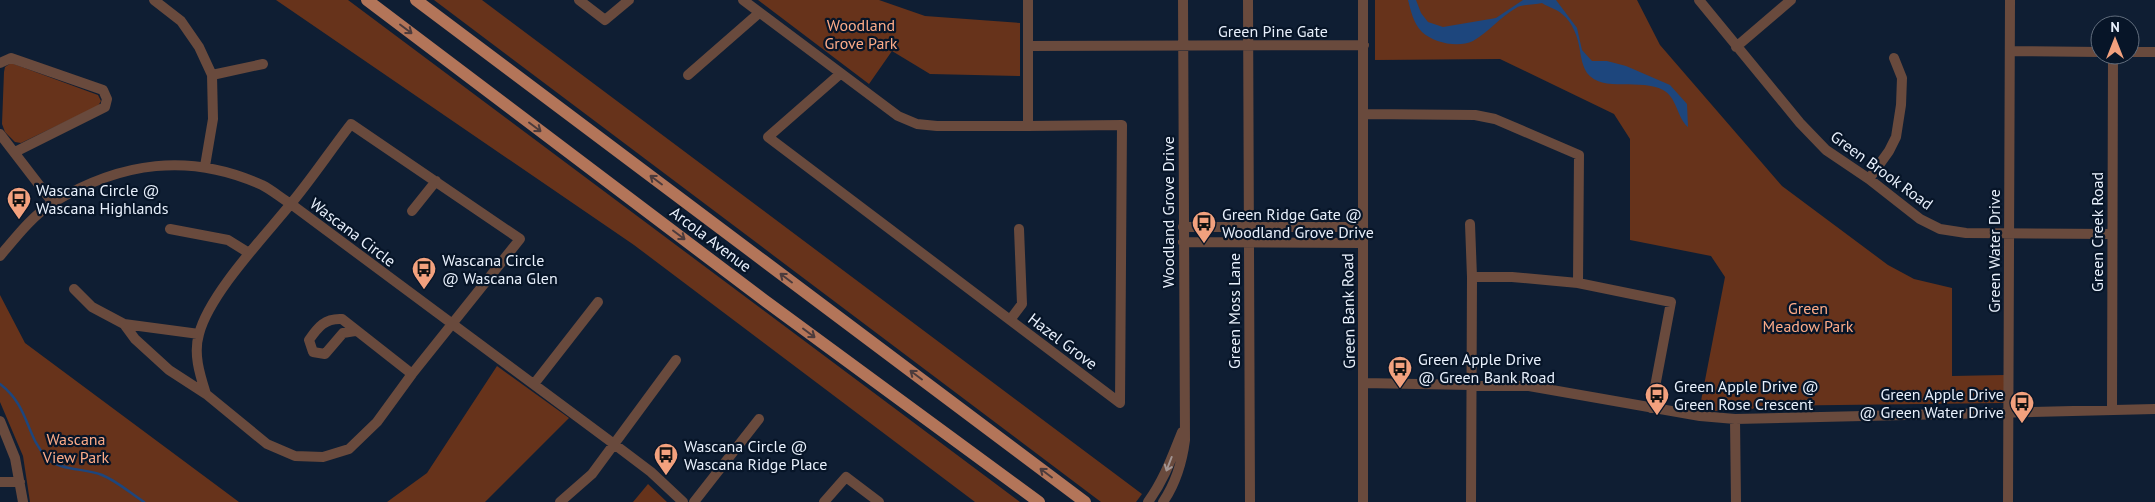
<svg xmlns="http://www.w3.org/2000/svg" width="2155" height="502" viewBox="0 0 2155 502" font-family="'PT Sans',sans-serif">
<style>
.green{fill:#67331b}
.water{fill:#1d467d}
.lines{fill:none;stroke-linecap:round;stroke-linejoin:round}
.stream{stroke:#1d467d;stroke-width:2.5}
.minor{stroke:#694a3d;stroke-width:10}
.major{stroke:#b37559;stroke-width:12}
.oneway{stroke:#4c3b3c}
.oneway2{stroke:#a29593}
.labels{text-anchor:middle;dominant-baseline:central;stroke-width:4.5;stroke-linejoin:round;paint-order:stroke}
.park-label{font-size:16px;fill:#fcab88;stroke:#071528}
.street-label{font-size:16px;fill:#e8f0fc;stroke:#071528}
.poi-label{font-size:16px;fill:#e8f0fc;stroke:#071528;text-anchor:start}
</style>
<rect width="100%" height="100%" fill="#0f1e33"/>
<path class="green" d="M 276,0 L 348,0 L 1020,502 L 975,502 L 634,245 Z
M 434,0 L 482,0 L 1142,494 L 1136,502 L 1101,502 Z
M 758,0 L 879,0 L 925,16 L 1020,23 L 1020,76 L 930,74 L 892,51 L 869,84 Z
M 1375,0 L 1637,0 L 1660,45 L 1782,186 L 1888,265 L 1914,279 L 1952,288 L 1952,376 L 2004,375 L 2004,403 L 1757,406 L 1751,410 L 1712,411 L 1708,407 L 1700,406 L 1725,277 L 1711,256 L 1630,240 L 1630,139 L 1614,114 L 1500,59 L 1375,60 Z
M 11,63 L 98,95 L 101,101 L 98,106 L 21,143 L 15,142 L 5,132 L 2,124 L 4,72 L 5,67 Z
M 0,295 L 25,343 L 239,502 L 30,502 L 23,456 L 0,402 Z
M 497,366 L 569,418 L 485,502 L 387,502 L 427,473 Z
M 648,484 L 667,502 L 633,502 Z"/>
<path class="water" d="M 1408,0 L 1416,0 L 1421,13 L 1428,22 L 1443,27 L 1496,18 L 1523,0 L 1556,0 L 1577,28 L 1582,50 L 1592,61 L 1607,61 L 1626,66 L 1670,85 L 1687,104 L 1688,127 C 1677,118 1677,97 1663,90 C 1642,78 1602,93 1587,73 C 1583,67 1581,58 1580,51 C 1578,37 1573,23 1562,14 C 1557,9 1548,7 1542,3 C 1535,5 1522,4 1516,8 C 1500,17 1489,32 1473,41 C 1458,48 1434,43 1422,32 C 1413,23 1411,11 1408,0 Z"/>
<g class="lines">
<path class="stream" d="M 0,384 C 30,407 25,435 47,458 C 60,471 85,468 102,475 C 117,481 130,493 144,502"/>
<path class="minor" d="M 154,0 L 181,21 L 199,47 L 212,75 L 213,119 L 205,166
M 579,0 L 605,20 L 629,0
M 743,0 L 898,116 L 917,124 L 937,126 L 1028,126 L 1028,0
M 1248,0 L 1250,502
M 1363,0 L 1363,502
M 1699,0 L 1800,123 L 1826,150 L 1869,179 L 1920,219 L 1940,229 L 1966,233 L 2112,234
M 1028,46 L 1364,45
M 1736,47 L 1791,0
M 2010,51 L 2100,52
M 2130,52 L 2155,52
M 0,63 L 11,58 L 103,90 L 107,99 L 105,107 L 15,152
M 840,74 L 768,137 L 1120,403 L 1122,125 L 1028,126
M 212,75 L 263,64
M 688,75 L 759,13
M 1364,114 L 1475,115 L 1495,119 L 1579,155 L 1578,283
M 0,134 L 53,203
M 1869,179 L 1889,151 L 1896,137 L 1901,105 L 1902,78 L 1894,58
M 412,211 L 436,181
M 1470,224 L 1472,277 L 1471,502
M 1183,227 L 1362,227
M 170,229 L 228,240 L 249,253
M 1183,242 L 1362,243
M 0,256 C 16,237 33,215 54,202 C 121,162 189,152 262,185 C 272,190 281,198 291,204 L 614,444 L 651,472 L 683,502
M 1472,277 L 1512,277 L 1578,283 L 1671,302 L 1651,408
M 74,289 L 92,307 L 124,324 L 199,334
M 1010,320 L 1022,304 L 1019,229
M 124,324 L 135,339 L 169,370 L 206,394 L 267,444 L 295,456 L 323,457 L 349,449 L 377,422 L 412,374 L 520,239 L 351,124 C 330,151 311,180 289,206 C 262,239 209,295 199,334 C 193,354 200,375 206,394
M 355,331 L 343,333 L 325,354 L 313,352 L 309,340 C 318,327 325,318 342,319 L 412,374
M 1363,383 L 1529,386 L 1700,416 L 1735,419 L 2155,409
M 534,384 L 598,302
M 2112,409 L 2113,55
M 1735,419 L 1736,502
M 0,421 L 15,458 L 23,502
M 0,482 L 20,482
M 560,502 L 592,474 L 676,360
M 694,502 L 759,419
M 824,502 L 846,477 L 879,502
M 1148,502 C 1164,480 1172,457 1182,432
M 1163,502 C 1176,483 1182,463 1185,440 L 1183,0
M 2008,502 L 2010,0"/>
<path class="major" d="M 367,0 L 764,300 L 1039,502
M 416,0 L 1085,502"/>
</g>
<defs><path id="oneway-shaft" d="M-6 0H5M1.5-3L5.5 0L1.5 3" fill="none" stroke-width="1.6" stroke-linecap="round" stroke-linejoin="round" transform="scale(1.25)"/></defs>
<g class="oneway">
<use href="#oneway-shaft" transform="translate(406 29) rotate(37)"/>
<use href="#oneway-shaft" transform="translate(535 127) rotate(37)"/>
<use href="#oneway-shaft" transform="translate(656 180) rotate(-143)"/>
<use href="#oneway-shaft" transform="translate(679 235) rotate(37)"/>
<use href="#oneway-shaft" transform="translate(786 278) rotate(-143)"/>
<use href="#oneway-shaft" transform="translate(809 333) rotate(37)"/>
<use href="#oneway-shaft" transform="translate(916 375) rotate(-143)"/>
<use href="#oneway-shaft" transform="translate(1046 473) rotate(-143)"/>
</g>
<use class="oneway2" href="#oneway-shaft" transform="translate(1169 464) rotate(111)"/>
<defs>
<symbol id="bus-pin" viewBox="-11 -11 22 30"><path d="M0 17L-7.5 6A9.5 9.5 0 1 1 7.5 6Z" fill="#f2a17e" stroke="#071528"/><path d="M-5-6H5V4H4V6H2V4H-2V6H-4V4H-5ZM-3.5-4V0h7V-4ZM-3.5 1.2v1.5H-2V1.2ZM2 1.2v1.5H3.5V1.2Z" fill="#111"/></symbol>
</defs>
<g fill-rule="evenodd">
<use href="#bus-pin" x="5" y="185" width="28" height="38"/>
<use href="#bus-pin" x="1190" y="209" width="28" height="38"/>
<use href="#bus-pin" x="410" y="255" width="28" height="38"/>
<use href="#bus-pin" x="1386" y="354" width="28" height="38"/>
<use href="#bus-pin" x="1643" y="381" width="28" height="38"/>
<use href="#bus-pin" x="2008" y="389" width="28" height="38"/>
<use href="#bus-pin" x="652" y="441" width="28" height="38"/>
</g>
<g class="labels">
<g class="park-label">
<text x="861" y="25">Woodland<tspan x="861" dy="18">Grove Park</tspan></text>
<text x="1808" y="308">Green<tspan x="1808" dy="18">Meadow Park</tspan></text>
<text x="76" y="439">Wascana<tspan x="76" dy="18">View Park</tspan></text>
</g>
<g class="street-label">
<text x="1273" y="31">Green Pine Gate</text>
<text transform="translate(1882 170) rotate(36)">Green Brook Road</text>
<text transform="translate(1168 212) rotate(-90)">Woodland Grove Drive</text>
<text transform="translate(353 232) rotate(37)">Wascana Circle</text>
<text transform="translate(2097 232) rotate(-90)">Green Creek Road</text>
<text transform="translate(711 239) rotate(37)">Arcola Avenue</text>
<text transform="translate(1994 251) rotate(-90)">Green Water Drive</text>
<text transform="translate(1234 311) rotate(-90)">Green Moss Lane</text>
<text transform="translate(1348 311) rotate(-91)">Green Bank Road</text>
<text transform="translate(1063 341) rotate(37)">Hazel Grove</text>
</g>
<g class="poi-label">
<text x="36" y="190">Wascana Circle @<tspan x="36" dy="18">Wascana Highlands</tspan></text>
<text x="1222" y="214">Green Ridge Gate @<tspan x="1222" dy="18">Woodland Grove Drive</tspan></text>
<text x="442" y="260">Wascana Circle<tspan x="442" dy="18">@ Wascana Glen</tspan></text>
<text x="1418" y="359">Green Apple Drive<tspan x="1418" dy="18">@ Green Bank Road</tspan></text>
<text x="1674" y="386">Green Apple Drive @<tspan x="1674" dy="18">Green Rose Crescent</tspan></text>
<text x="2004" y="394" text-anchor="end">Green Apple Drive<tspan x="2004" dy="18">@ Green Water Drive</tspan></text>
<text x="684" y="446">Wascana Circle @<tspan x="684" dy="18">Wascana Ridge Place</tspan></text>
</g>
</g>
<g transform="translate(2115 40)"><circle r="24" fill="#071528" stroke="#616d7d"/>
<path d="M0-4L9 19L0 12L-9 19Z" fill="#f2a17e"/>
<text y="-8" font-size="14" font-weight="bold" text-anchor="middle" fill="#e8f0fc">N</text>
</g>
</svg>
